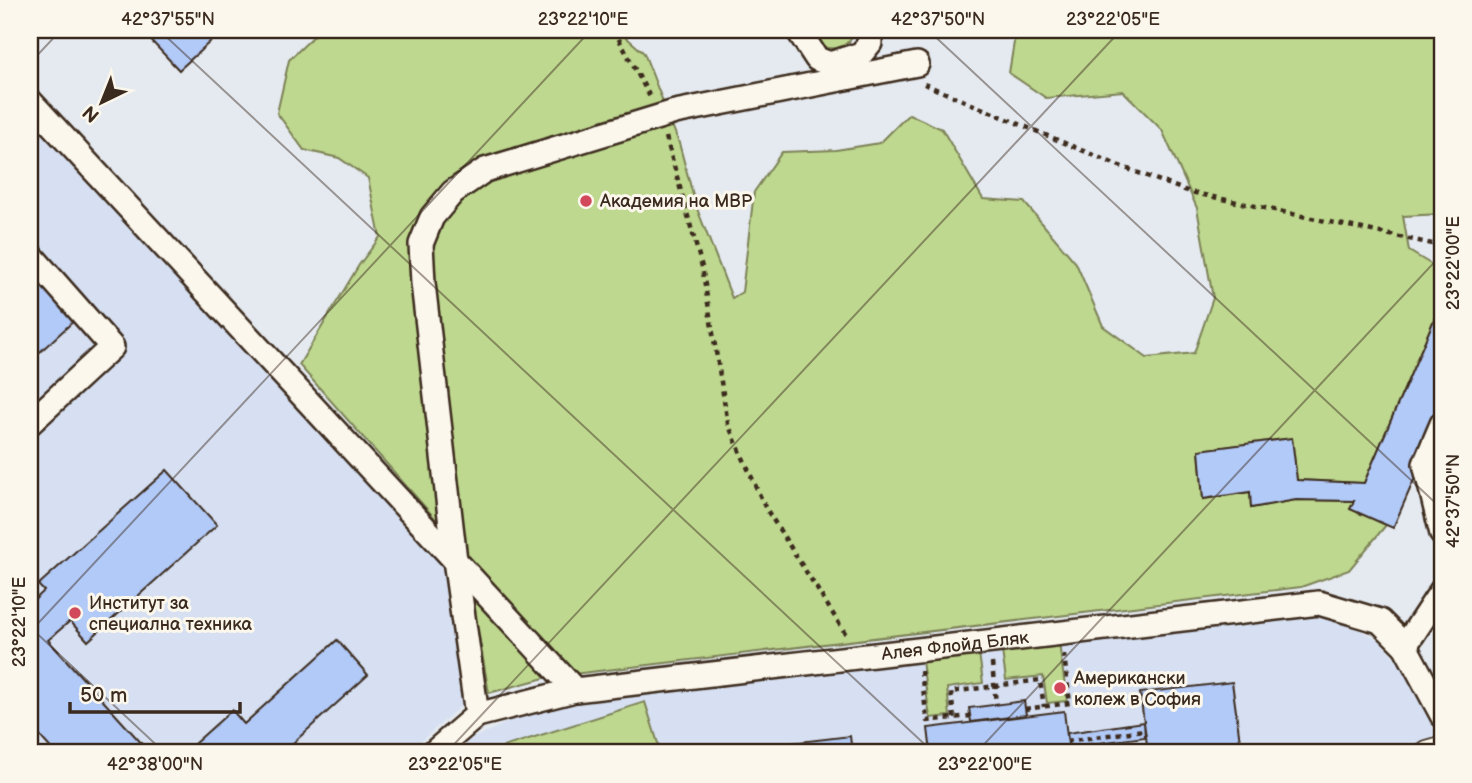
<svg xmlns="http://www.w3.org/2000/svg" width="1472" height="783" viewBox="0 0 1472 783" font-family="'Balsamiq Sans',sans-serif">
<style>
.built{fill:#d6e0f2}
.green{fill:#bed88f;stroke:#7c8156;stroke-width:2}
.building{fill:#b2caf8;stroke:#3b2a1e;stroke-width:2}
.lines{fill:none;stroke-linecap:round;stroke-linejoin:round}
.minor-casing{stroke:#3b2a1e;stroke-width:28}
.path{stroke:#3b2a1e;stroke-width:4.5;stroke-dasharray:5 5;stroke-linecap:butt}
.minor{stroke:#fbf7ec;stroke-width:23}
.ticks{fill:none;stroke:#3b2a1e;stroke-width:2;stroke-opacity:0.45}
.poi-dot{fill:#d1495b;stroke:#fbf7ec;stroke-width:2.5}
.labels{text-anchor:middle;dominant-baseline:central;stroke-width:6;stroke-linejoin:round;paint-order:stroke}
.poi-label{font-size:18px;fill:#3b2a1e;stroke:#fbf7ec;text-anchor:start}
.street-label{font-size:18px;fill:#3b2a1e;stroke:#fbf7ec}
.neatline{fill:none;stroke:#3b2a1e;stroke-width:2.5}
.ticks-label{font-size:18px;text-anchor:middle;fill:#3b2a1e}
</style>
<rect width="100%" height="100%" fill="#e5eaf0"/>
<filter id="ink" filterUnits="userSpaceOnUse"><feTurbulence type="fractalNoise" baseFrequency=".0143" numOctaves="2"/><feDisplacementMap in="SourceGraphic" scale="14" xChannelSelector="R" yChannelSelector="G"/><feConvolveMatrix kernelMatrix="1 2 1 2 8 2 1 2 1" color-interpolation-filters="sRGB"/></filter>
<g filter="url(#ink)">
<path class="built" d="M 30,122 L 442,563 L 462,705 L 407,753 L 30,753 Z
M 1300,615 L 1344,623 L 1378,639 L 1396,659 L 1442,744 L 1442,753 L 454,753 L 467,741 L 521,716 L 570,705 L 1059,643 Z"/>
<path class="green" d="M 320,30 L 618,30 L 644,53 L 679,143 L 696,206 L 732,298 L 742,292 L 754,192 L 782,152 L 836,150 L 880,143 L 909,114 L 942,129 L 983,199 L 1024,202 L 1076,263 L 1103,326 L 1147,358 L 1194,353 L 1213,298 L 1197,208 L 1162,130 L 1123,91 L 1046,98 L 1009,73 L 1016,30 L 1442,30 L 1442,214 L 1403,216 L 1409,251 L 1442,271 L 1442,301 L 1364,483 L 1297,480 L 1292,438 L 1199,450 L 1203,499 L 1250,492 L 1251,508 L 1296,500 L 1354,501 L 1351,509 L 1386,525 L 1349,570 L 1301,587 L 548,677 L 489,693 L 464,551 L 299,365 L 359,265 L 380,237 L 368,178 L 339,158 L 304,150 L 277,113 L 289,60 Z
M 808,30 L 856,30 C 849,46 837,52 820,46 Z
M 1059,643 L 1067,701 L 1047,703 L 1043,676 L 1006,680 L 1002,651 Z
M 979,653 L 983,683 L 947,688 L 950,716 L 930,718 L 922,661 Z
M 645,702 L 661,753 L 484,753 Z"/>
<path class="building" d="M 141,30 L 223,30 L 179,70 Z
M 30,268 L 76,319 L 30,361 Z
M 1442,301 L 1442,416 L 1393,528 L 1350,509 L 1354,501 L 1296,500 L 1251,508 L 1250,492 L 1203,499 L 1199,450 L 1292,438 L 1297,480 L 1364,483 Z
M 167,470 L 217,525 L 88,641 L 70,621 L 48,640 L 144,746 L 136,753 L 55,753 L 30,725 L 30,604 L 44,591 L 38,585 Z
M 337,640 L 368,675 L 282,753 L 270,753 L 266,749 L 262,753 L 184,753 L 232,710 L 244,724 Z
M 1232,682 L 1240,741 L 1202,746 L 1203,753 L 1183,753 L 1182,748 L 1148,752 L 1140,693 Z
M 1024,701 L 1026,715 L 971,722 L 969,708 Z
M 1064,711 L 1069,753 L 931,753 L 928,728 Z
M 1144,722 L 1145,737 L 1069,747 L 1067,733 Z
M 850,736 L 852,753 L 758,753 L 758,747 Z
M 931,750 L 931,753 L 903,753 Z"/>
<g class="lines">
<defs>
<g id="minor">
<path d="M 798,30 L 817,59 L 830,64 L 861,54 L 870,43 L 869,30"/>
<path d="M 30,101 L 575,690"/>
<path d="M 30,254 L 112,347 L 30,423"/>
<path d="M 1442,424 L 1425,464 L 1442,534"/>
<path d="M 1405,646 L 1442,590"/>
<path d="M 477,715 L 455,560 L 423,283 L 421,244 L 432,217 L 453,192 L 485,170 L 675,112 L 917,64"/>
<path id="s1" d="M 433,753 L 477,715 L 575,690 L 1319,603 L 1380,621 L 1405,646 L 1442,715"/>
<path d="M 1428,753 L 1442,749"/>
</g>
</defs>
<use href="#minor" class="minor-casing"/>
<path class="path" d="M 614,30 L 650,97
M 924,84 L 1117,165 L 1190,192 L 1442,246
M 666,137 L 702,267 L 728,424 L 765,507 L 847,636
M 992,663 L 996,704
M 921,671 L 927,721 L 970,716
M 1025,709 L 1070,703 L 1064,655
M 954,718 L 951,692 L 1040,680 L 1044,707
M 1067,741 L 1144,730"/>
<use href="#minor" class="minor"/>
</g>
</g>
<path class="ticks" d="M 159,30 L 934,753M 928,30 L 1442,509M 30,63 L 61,30M 30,627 L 165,753M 30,632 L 591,30M 446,753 L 1121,30M 976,753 L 1442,254"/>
<g class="poi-dot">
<circle cx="586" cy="201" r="7"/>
<circle cx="75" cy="613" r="7"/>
<circle cx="1060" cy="688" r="7"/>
</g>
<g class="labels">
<g class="poi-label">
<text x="600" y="201">Академия на МВР</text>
<text x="89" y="603">Институт за<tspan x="89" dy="21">специална техника</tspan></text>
<text x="1074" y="678">Американски<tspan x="1074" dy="21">колеж в София</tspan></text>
</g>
<g class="street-label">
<text stroke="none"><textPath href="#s1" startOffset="542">Алея Флойд Бляк</textPath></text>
</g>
</g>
<rect width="1472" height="783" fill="none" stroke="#fbf7ec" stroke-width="77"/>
<g transform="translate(102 102) rotate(223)" stroke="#fbf7ec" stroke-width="5" paint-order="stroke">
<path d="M0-5L12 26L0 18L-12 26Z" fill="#3b2a1e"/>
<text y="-10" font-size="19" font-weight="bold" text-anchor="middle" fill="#3b2a1e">N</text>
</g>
<path d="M70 702v10h170v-10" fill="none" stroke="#3b2a1e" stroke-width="3.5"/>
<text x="80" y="702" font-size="21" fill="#3b2a1e" stroke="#fbf7ec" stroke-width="5" paint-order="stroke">50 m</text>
<rect x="38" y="38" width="1396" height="706" class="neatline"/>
<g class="ticks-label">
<text x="168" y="25">42°37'55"N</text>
<text x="583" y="25">23°22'10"E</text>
<text x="938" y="25">42°37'50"N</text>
<text x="1113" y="25">23°22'05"E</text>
<text transform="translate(1453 263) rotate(-90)" y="6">23°22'00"E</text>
<text transform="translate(1453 501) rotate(-90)" y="6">42°37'50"N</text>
<text transform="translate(19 622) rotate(-90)" y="6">23°22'10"E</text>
<text x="155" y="770">42°38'00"N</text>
<text x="455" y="770">23°22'05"E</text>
<text x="985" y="770">23°22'00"E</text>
</g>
</svg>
